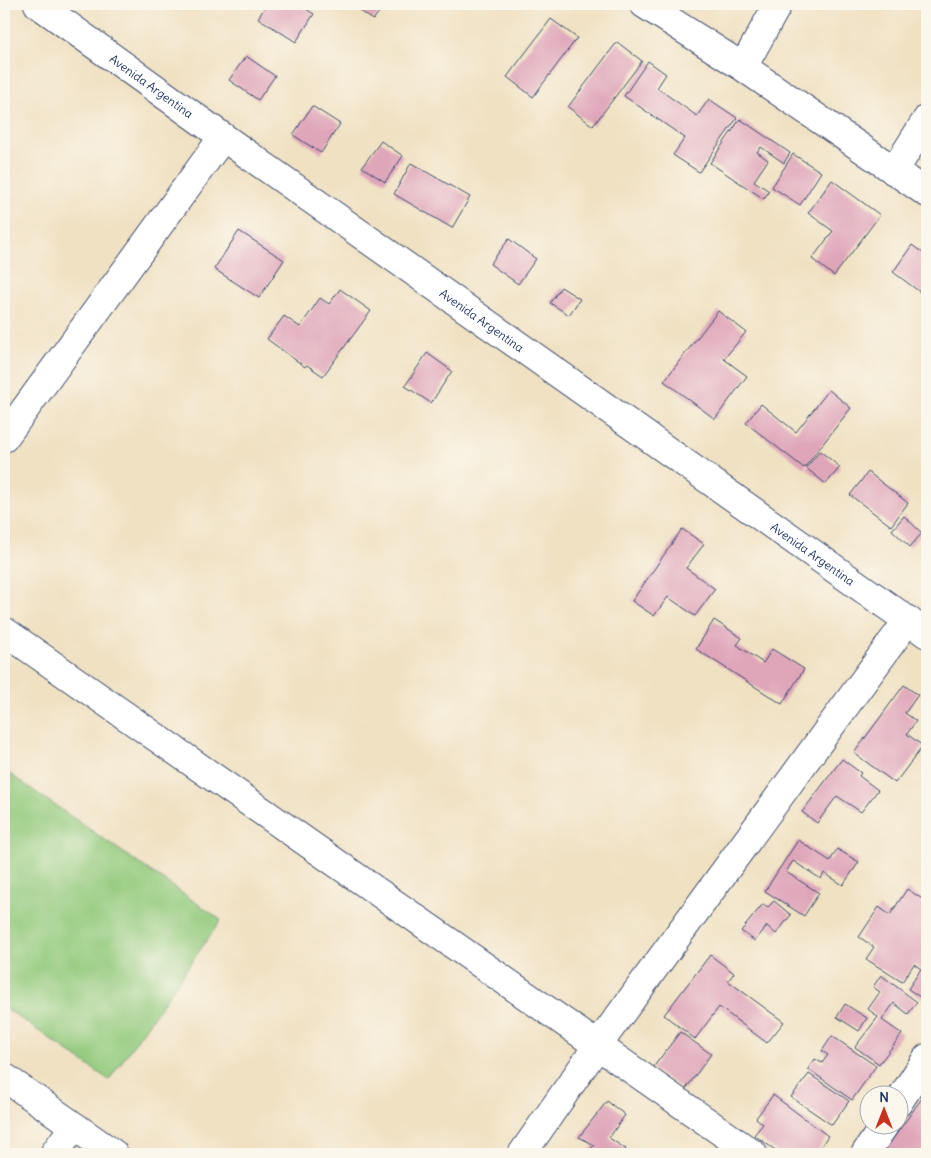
<svg xmlns="http://www.w3.org/2000/svg" width="931" height="1158" viewBox="0 0 931 1158" font-family="Delius,sans-serif">
<style>
.green{fill:#92c97b;stroke:#567c6c}
.building{fill:#dfa5b9}
.lines{fill:none;stroke-linecap:round;stroke-linejoin:round}
.minor-casing{stroke:#3b4a6d;stroke-width:30}
.tertiary-casing{stroke:#3b4a6d;stroke-width:30}
.minor{stroke:#fff;stroke-width:28}
.tertiary{stroke:#fff;stroke-width:28}
.labels{text-anchor:middle;dominant-baseline:central;stroke-width:4;stroke-linejoin:round;paint-order:stroke}
.street-label{font-size:12px;fill:#1b2f5e;stroke:#fbf7ec}
</style>
<rect width="100%" height="100%" fill="#fbf7ec"/>
<filter id="ink" filterUnits="userSpaceOnUse"><feTurbulence type="fractalNoise" baseFrequency=".02" numOctaves="2"/><feDisplacementMap in="SourceGraphic" scale="10" xChannelSelector="R" yChannelSelector="G"/><feConvolveMatrix kernelMatrix="1 2 1 2 8 2 1 2 1" color-interpolation-filters="sRGB"/></filter>
<filter id="wash" filterUnits="userSpaceOnUse"><feTurbulence type="fractalNoise" baseFrequency=".0096" numOctaves="4" result="noise"/><feDisplacementMap in="SourceGraphic" scale="20" xChannelSelector="R" yChannelSelector="G"/><feGaussianBlur stdDeviation="1.12" result="paint"/><feColorMatrix in="noise" values="0 0 0 0 0 0 0 0 0 0 0 0 0 0 0 0 0 1.4 0 .05"/><feComposite in="paint" operator="in"/></filter>
<g filter="url(#wash)">
<rect width="100%" height="100%" fill="#f0e1c3"/>
<path class="green" d="M 4,770 L 221,920 L 109,1080 L 4,1007 Z"/>
<g id="blocks">
<path class="building" d="M 267,4 L 298,4 L 314,14 L 296,42 L 258,18 Z
M 351,4 L 385,4 L 373,20 Z
M 551,19 L 577,38 L 533,97 L 507,77 Z
M 617,42 L 642,61 L 593,126 L 568,107 Z
M 246,56 L 275,76 L 258,100 L 229,80 Z
M 648,61 L 666,74 L 657,88 L 697,116 L 709,99 L 737,118 L 699,172 L 673,155 L 685,138 L 624,96 Z
M 312,106 L 340,124 L 321,153 L 293,135 Z
M 740,119 L 790,153 L 784,163 L 761,147 L 757,152 L 768,160 L 754,181 L 769,191 L 764,199 L 710,163 Z
M 381,141 L 403,156 L 385,182 L 362,167 Z
M 793,154 L 821,172 L 800,205 L 772,187 Z
M 411,163 L 470,197 L 452,228 L 394,194 Z
M 832,180 L 880,215 L 834,276 L 812,259 L 833,231 L 808,213 Z
M 239,231 L 284,260 L 259,298 L 214,269 Z
M 509,239 L 536,259 L 518,284 L 490,264 Z
M 912,245 L 927,256 L 927,290 L 924,295 L 893,272 Z
M 561,287 L 580,299 L 569,315 L 550,303 Z
M 340,289 L 371,311 L 323,376 L 307,365 L 305,367 L 267,339 L 284,316 L 300,327 L 320,298 L 329,304 Z
M 718,311 L 746,332 L 724,359 L 747,376 L 715,419 L 664,381 Z
M 427,353 L 452,371 L 431,403 L 405,386 Z
M 829,390 L 851,408 L 804,468 L 746,423 L 761,404 L 796,432 Z
M 820,451 L 840,467 L 826,484 L 806,468 Z
M 868,472 L 908,503 L 891,526 L 850,495 Z
M 904,516 L 922,533 L 910,547 L 892,530 Z
M 682,529 L 704,544 L 686,568 L 715,589 L 695,616 L 668,597 L 654,616 L 632,601 Z
M 714,620 L 742,638 L 737,645 L 763,663 L 772,649 L 804,669 L 782,704 L 696,649 Z
M 904,685 L 918,695 L 905,713 L 916,721 L 907,734 L 923,746 L 895,783 L 854,753 Z
M 842,759 L 861,773 L 859,776 L 878,790 L 861,812 L 837,796 L 817,823 L 802,812 Z
M 798,840 L 830,861 L 837,849 L 859,862 L 843,885 L 824,873 L 821,879 L 793,861 L 786,872 L 819,893 L 804,916 L 765,891 Z
M 907,889 L 927,902 L 927,993 L 923,999 L 908,989 L 921,969 L 914,964 L 902,982 L 866,959 L 874,947 L 859,937 L 879,907 L 890,915 Z
M 774,901 L 791,915 L 776,934 L 767,926 L 755,941 L 741,931 L 763,904 L 768,907 Z
M 710,955 L 734,973 L 728,981 L 784,1022 L 767,1043 L 719,1007 L 695,1039 L 664,1015 Z
M 881,975 L 917,1002 L 908,1014 L 894,1003 L 882,1020 L 902,1034 L 879,1064 L 855,1047 L 878,1017 L 868,1009 L 880,992 L 873,987 Z
M 845,1004 L 867,1018 L 859,1031 L 837,1017 Z
M 680,1032 L 711,1054 L 685,1090 L 652,1069 Z
M 832,1036 L 876,1066 L 852,1100 L 808,1069 L 815,1059 L 822,1063 L 828,1055 L 822,1051 Z
M 809,1074 L 849,1101 L 832,1125 L 791,1097 Z
M 773,1095 L 828,1136 L 815,1154 L 781,1154 L 754,1135 L 763,1124 L 756,1118 Z
M 922,1098 L 927,1102 L 927,1154 L 882,1154 Z
M 607,1101 L 625,1115 L 609,1138 L 626,1149 L 622,1154 L 587,1154 L 594,1145 L 579,1137 Z"/>
</g>
</g>
<g filter="url(#ink)">
<use href="#blocks" fill-opacity="0" stroke="#3b4a6d" stroke-width="1"/>
<g class="lines">
<defs>
<path id="minor" d="M 644,4 L 743,67 L 927,193
M 743,67 L 778,4
M 894,171 L 927,119
M 4,438 L 223,137
M 4,631 L 753,1154
M 4,1077 L 114,1154
M 898,1103 L 927,1058
M 54,1154 L 74,1126
M 522,1154 L 598,1045 L 908,620
M 865,1154 L 884,1126"/>
<g id="tertiary">
<path id="s1" d="M 38,4 L 223,137 L 927,634"/>
</g>
</defs>
<use href="#minor" class="minor-casing"/>
<use href="#tertiary" class="tertiary-casing"/>
<use href="#minor" class="minor"/>
<use href="#tertiary" class="tertiary"/>
</g>
</g>
<g class="labels">
<g class="street-label">
<text stroke="none"><textPath href="#s1" startOffset="140">Avenida Argentina</textPath></text>
<text stroke="none"><textPath href="#s1" startOffset="545">Avenida Argentina</textPath></text>
<text stroke="none"><textPath href="#s1" startOffset="950">Avenida Argentina</textPath></text>
</g>
</g>
<rect width="931" height="1158" fill="none" stroke="#fbf7ec" stroke-width="20"/>
<g transform="translate(884 1110)"><circle r="24" fill="#fbf7ec" stroke="#a1a7b3"/>
<path d="M0-4L9 19L0 12L-9 19Z" fill="#c8321e"/>
<text y="-8" font-size="14" font-weight="bold" text-anchor="middle" fill="#1b2f5e">N</text>
</g>
</svg>
